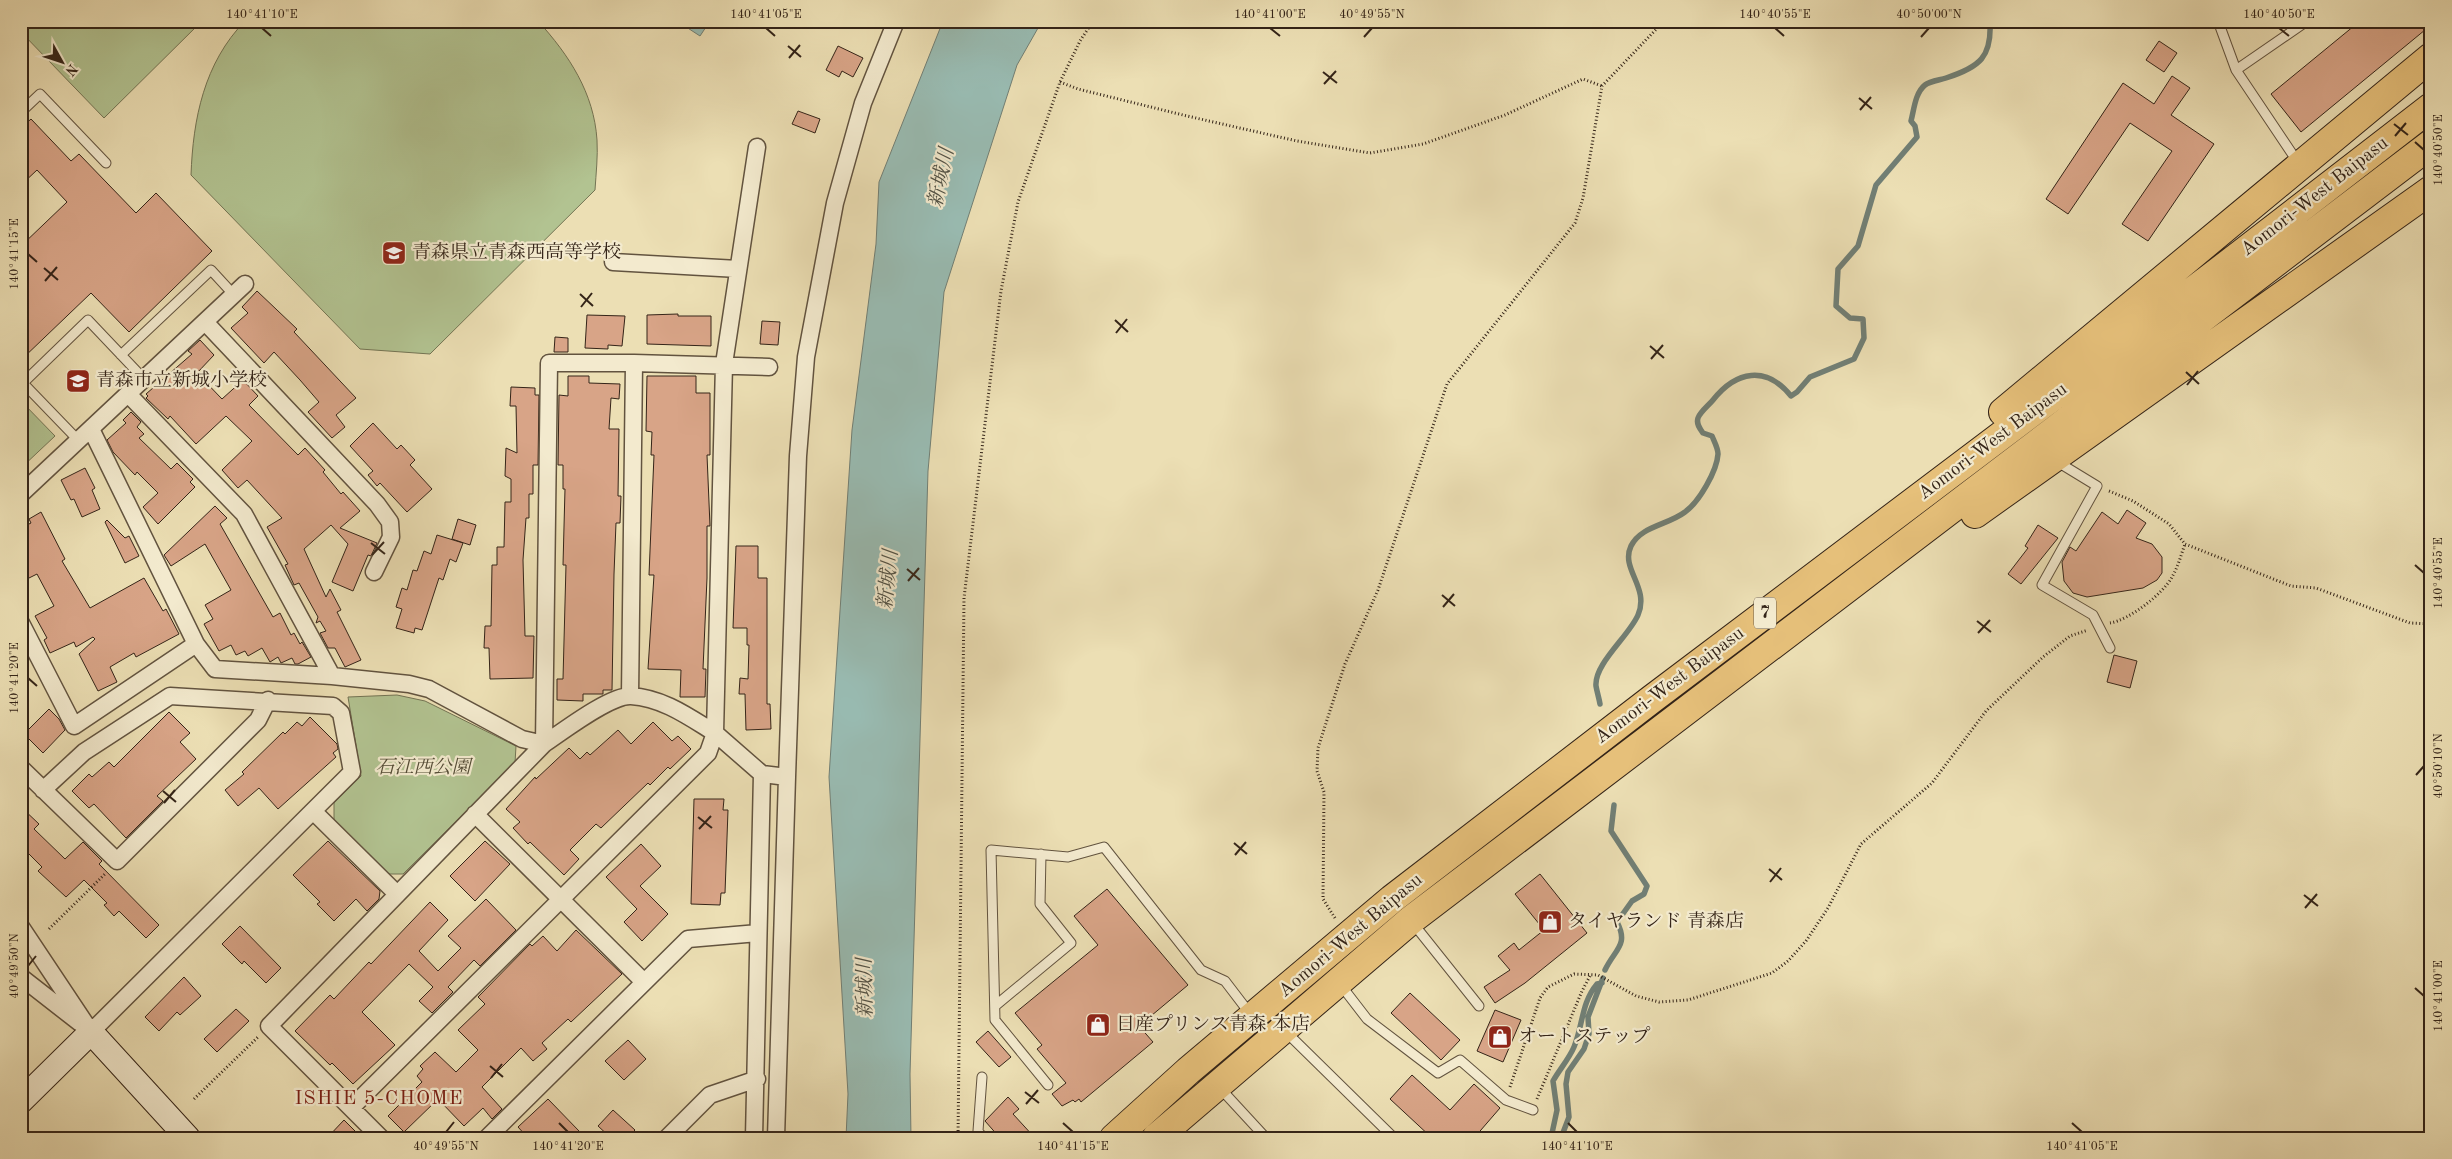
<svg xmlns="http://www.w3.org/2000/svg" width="2452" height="1159" viewBox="0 0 2452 1159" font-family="'Old Standard TT','Noto Serif JP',serif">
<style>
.green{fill:#b2c391;stroke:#737454}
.water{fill:#99bcb3;stroke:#717f75}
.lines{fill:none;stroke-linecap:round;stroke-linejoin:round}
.stream{stroke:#717f75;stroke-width:5.5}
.building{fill:#d8a487;stroke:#342418}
.lane-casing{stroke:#62533f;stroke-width:11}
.street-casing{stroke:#62533f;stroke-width:19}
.secondary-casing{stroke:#342418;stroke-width:26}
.highway-casing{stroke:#342418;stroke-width:30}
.path{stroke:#342418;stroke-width:3;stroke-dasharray:1 2.5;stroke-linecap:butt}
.lane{stroke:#f3eace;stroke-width:9}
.street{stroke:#f3eace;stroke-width:16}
.secondary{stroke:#f3eace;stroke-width:24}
.highway{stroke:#e6c07a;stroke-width:28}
.ticks{fill:none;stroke:#342418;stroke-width:2}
.labels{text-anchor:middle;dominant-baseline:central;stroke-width:4.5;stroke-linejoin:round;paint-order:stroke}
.shield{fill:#f3eace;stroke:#6d5f4f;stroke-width:1}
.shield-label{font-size:18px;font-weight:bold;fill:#342418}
.street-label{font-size:19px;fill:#342418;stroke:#f3eace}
.poi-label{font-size:19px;fill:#342418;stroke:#f3eace;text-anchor:start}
.park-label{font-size:19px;font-style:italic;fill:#544c36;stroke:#f3eace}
.water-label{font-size:20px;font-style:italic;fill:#525246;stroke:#f3eace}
.neighbourhood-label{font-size:20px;letter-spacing:1px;fill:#7a1f14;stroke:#f3eace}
.neatline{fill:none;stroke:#342418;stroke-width:2}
.ticks-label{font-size:12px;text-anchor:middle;fill:#342418}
</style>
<rect width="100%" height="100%" fill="#ecdfb4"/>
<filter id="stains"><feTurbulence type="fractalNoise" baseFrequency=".004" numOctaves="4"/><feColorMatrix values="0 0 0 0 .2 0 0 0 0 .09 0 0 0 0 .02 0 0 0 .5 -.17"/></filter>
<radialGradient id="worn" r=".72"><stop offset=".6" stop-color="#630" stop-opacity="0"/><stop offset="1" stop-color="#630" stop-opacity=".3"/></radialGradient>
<path class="green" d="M 21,21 L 202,21 L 104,118 L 21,32 Z
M 245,21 L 538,21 C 569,55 594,93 597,140 C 598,156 596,174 595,190 L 430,354 L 360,349 L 191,175 C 193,119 204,63 245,21 Z
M 21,401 L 55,436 L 21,468 Z
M 397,695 L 425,701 L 516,746 L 515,763 L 403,874 L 389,874 L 334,819 L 334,803 L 361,776 L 348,697 Z"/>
<path class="water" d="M 677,21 L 710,21 L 700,36 Z
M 943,21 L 1042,21 L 1017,65 L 944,292 L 928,471 L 910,1074 L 911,1138 L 846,1138 L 848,1094 L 829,777 L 852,430 L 876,244 L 879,182 Z"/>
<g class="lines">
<path class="stream" d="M 1600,704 C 1599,698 1597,692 1596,686 C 1594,664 1629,636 1638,615 C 1650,587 1620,569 1631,546 C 1641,526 1668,525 1685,512 C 1699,502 1717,471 1718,454 C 1718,448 1714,441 1712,436 L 1703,433 C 1700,429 1696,424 1698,418 C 1700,412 1709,405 1713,400 C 1736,371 1766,365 1791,396 L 1797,392 L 1810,377 L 1854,359 L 1864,338 L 1863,319 L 1850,318 L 1836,306 L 1838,269 L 1858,246 L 1876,185 L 1917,137 L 1915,126 L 1911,121 C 1914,110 1915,93 1925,85 C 1930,81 1940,80 1946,78 C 1980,67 1992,57 1990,21
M 1605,970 C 1615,949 1629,945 1617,922 L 1632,901 L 1644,894 L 1647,886 L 1611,831 L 1614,805
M 1551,1138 L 1557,1110 L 1553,1081 C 1559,1070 1569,1059 1574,1047 C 1583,1026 1581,1003 1597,984 L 1602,983
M 1561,1138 L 1569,1117 L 1566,1084 L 1568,1072 L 1584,1049 L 1589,1034 L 1588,1017 L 1603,978"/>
</g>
<path class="building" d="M 2360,21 L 2431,21 L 2431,25 L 2301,132 L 2271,94 Z
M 2159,41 L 2177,53 L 2164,72 L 2146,60 Z
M 838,46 L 863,58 L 853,77 L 842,71 L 839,77 L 826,70 Z
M 2172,76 L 2190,88 L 2171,115 L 2214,144 L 2148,241 L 2122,224 L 2172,151 L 2130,123 L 2068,214 L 2046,199 L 2123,83 L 2154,104 Z
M 798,111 L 820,119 L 815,133 L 792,124 Z
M 31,119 L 71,161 L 79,154 L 136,213 L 156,193 L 212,251 L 129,332 L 91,293 L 21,360 L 21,246 L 67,202 L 37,170 L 21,185 L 21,128 Z
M 257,291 L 297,329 L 294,332 L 356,398 L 336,415 L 345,427 L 332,438 L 308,412 L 319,402 L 300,380 L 274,352 L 264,363 L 231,328 L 248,313 L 242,307 Z
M 678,314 L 678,316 L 711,316 L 711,346 L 647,344 L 647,315 Z
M 587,315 L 625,316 L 622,346 L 608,345 L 608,349 L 585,348 Z
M 762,321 L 780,322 L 778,345 L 760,344 Z
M 555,337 L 568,338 L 568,352 L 554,352 Z
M 200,340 L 214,355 L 197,373 L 222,399 L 243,380 L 258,396 L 249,405 L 298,455 L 305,448 L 325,470 L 323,472 L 341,494 L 343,492 L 360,511 L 340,528 L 377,543 L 371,556 L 368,555 L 353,591 L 332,582 L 348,544 L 331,525 L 304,549 L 326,597 L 330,589 L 341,610 L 337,612 L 361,660 L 345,667 L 335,648 L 328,648 L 320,633 L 326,631 L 320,621 L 316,623 L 318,617 L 299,583 L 294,585 L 285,565 L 288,564 L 267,527 L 282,518 L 247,480 L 238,488 L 222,470 L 252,441 L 226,416 L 196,444 L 170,416 L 168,419 L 146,398 L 148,396 L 146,394 L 192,354 L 188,351 Z
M 568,376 L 589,376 L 589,383 L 620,384 L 619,399 L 611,398 L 609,429 L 619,429 L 618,496 L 621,496 L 620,523 L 616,523 L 614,574 L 612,690 L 603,690 L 603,694 L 583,694 L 583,701 L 557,700 L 557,679 L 563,679 L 566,565 L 563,565 L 565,489 L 563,489 L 563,465 L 558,465 L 559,395 L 568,396 Z
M 647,376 L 696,376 L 696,393 L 710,393 L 710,455 L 707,455 L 710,526 L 707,526 L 707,578 L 703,669 L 706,669 L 705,697 L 680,697 L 681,670 L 648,669 L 654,575 L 649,575 L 654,455 L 651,455 L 652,432 L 646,431 Z
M 511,387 L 535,388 L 535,395 L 539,395 L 538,465 L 533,465 L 533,494 L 529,494 L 529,518 L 526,518 L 523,560 L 525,636 L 534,636 L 533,678 L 490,679 L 489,648 L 484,648 L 485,626 L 491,626 L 492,565 L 497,565 L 497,547 L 504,547 L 505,502 L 511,502 L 511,479 L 505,476 L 506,448 L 517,453 L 516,406 L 510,406 Z
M 131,412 L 141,422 L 137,427 L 144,434 L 139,438 L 171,469 L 177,463 L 193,479 L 190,482 L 195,487 L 158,524 L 143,507 L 158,493 L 137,472 L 135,475 L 113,452 L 107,440 L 126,423 L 123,420 Z
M 373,423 L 397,449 L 401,445 L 415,460 L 410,465 L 432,489 L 407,512 L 380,483 L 377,486 L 368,475 L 373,471 L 350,446 Z
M 85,468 L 95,488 L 92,490 L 100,509 L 82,517 L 74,499 L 71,500 L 61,480 Z
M 215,506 L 227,518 L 220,524 L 273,617 L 280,613 L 291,635 L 294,633 L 300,644 L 302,642 L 311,657 L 298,664 L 295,664 L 292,658 L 281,663 L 278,657 L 270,662 L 262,648 L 248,656 L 245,651 L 236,655 L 231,645 L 219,651 L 204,624 L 213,619 L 205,605 L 231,590 L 205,544 L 171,566 L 164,555 Z
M 2127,510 L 2146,523 L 2136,538 L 2152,544 L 2162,557 L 2162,573 L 2157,580 L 2143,588 L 2087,597 L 2073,593 L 2064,581 L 2062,562 L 2070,547 L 2076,551 L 2102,512 L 2118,524 Z
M 41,512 L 65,559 L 62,561 L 90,608 L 144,578 L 163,611 L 166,609 L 179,634 L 136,657 L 134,653 L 110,667 L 117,682 L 98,691 L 79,654 L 95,639 L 93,637 L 76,647 L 74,642 L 72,643 L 50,653 L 44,640 L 47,638 L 35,616 L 54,606 L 37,574 L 21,582 L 21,528 L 31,523 L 29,519 Z
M 458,519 L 476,525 L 470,545 L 452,539 Z
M 107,520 L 125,538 L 129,536 L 139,556 L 125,563 L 105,522 Z
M 2038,525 L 2058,538 L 2021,584 L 2008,574 L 2028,548 L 2025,546 Z
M 437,535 L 463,543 L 456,562 L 450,559 L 443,580 L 439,578 L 422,630 L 415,628 L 414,633 L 396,628 L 402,609 L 396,607 L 402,588 L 407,590 L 413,570 L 417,571 L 424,551 L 431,554 Z
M 736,546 L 758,546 L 758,578 L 767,578 L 767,704 L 770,704 L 771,729 L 746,730 L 745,694 L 739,694 L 740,678 L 748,679 L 749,645 L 747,645 L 747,628 L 733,628 Z
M 2114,655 L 2137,661 L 2130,688 L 2107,682 Z
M 49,709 L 59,719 L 65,730 L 43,753 L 24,734 Z
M 169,712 L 190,733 L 180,742 L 196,759 L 157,796 L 163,801 L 126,838 L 94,804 L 89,808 L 72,791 L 89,774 L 92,777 L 109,762 L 114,767 Z
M 310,717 L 337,744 L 338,749 L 333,753 L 336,757 L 278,809 L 259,788 L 238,806 L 225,790 L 244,774 L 242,772 L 283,732 L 285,734 L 297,722 L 302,726 Z
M 653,722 L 672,741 L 678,736 L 691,749 L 670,769 L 668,767 L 650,785 L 648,783 L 601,828 L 596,824 L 570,850 L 579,859 L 564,875 L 530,842 L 528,844 L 513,828 L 520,822 L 506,809 L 535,777 L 536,779 L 569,748 L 580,759 L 587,752 L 590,755 L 618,730 L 631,744 Z
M 694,799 L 724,799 L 723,810 L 728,810 L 725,893 L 721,893 L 720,905 L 691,904 Z
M 21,807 L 39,824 L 34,829 L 65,859 L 83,842 L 102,861 L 99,864 L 159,925 L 146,938 L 119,911 L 114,916 L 104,905 L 107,903 L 84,880 L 66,897 L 38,871 L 42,867 L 21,846 Z
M 328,841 L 380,891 L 379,899 L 367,911 L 356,899 L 334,921 L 317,904 L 320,902 L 293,875 Z
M 485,841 L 510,864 L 475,901 L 450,876 Z
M 641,844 L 661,866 L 640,886 L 668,914 L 642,941 L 624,922 L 637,909 L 606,877 Z
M 1540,874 L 1587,933 L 1525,983 L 1495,1003 L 1484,987 L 1510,970 L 1498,956 L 1514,943 L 1519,950 L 1544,930 L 1515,894 Z
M 1107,889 L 1188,985 L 1139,1026 L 1153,1042 L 1081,1102 L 1079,1099 L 1075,1102 L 1073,1100 L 1062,1106 L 1052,1094 L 1066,1083 L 1037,1049 L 1042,1045 L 1015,1013 L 1098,945 L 1074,916 Z
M 486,899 L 516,930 L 480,966 L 474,960 L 448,987 L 453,992 L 432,1013 L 419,1001 L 433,987 L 409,964 L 362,1012 L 395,1045 L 353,1084 L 332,1063 L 330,1065 L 295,1031 L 330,995 L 334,999 L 369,962 L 371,964 L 430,902 L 448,920 L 419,951 L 438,971 L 461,948 L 448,936 Z
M 240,926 L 281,968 L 266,983 L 244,961 L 242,964 L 222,944 Z
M 576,930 L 622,974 L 571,1022 L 568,1019 L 542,1043 L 547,1049 L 533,1061 L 521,1048 L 482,1087 L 502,1109 L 492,1119 L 483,1108 L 464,1126 L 438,1099 L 404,1132 L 388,1116 L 422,1082 L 417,1076 L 423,1069 L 420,1066 L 435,1052 L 456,1072 L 478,1050 L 458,1030 L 485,1004 L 478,997 L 530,944 L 532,946 L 543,936 L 557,951 Z
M 184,977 L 201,996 L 180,1015 L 177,1012 L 159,1031 L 145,1017 Z
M 1410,993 L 1460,1040 L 1441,1060 L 1391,1013 Z
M 236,1009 L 249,1021 L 217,1052 L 204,1039 Z
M 1495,1010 L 1521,1020 L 1503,1062 L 1477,1051 Z
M 988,1031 L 1011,1057 L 999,1067 L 976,1042 Z
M 628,1040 L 646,1059 L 624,1080 L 605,1061 Z
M 1412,1075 L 1450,1110 L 1474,1084 L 1500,1108 L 1474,1138 L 1432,1138 L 1390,1099 Z
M 1008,1097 L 1019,1109 L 1013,1114 L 1035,1138 L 1000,1138 L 985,1121 Z
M 548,1099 L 579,1131 L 572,1138 L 528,1138 L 518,1127 Z
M 613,1110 L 635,1130 L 627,1138 L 611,1138 L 598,1126 Z
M 344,1120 L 362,1138 L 327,1138 Z"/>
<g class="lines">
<defs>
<path id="lane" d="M 2218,21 L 2236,70 L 2299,164
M 2236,70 L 2307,21
M 21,112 L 40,94 L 106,163
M 121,355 L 211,270 L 234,295
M 78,440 L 23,383 L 88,320 L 144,379
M 2056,461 L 2097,486 L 2042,585 L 2093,615 L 2110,648
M 1412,922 L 1479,1006
M 1340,984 L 1367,1019 L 1438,1073 L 1460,1060 L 1506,1100 L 1533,1110
M 995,1006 L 1071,943 L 1040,904 L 1041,854
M 1284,1030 L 1394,1138
M 982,1077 L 978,1131 L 983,1138
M 1048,1085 L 995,1020 L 991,850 L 1068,857 L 1104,847 L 1201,970 L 1225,981 L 1251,1015
M 1219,1087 L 1266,1138"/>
<path id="street" d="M 613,262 L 738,269
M 205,322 L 377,504 L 390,522 L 391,537 L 374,572
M 128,394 L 244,514 L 332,676
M 91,429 L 196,644 L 215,669 L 332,676 L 409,684 L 429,689 L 522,739 L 544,744 C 562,732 610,695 631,696 C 663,698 689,717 715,733
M 21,494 L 245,284
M 21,623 L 74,726 L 196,644
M 630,696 L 634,363
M 715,733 L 724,364 L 757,147
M 21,768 L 117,861 L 258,720 L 268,700
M 43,790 L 84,752 L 170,696 L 333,706 L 341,713 L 352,772 L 91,1032
M 313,811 L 397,894
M 475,814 L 643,981
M 21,927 L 91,1032
M 21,977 L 80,1023
M 351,1108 L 708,753 L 715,733 L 762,774 L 787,777 L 798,456 L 806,357 L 835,203 L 863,103 L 896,21
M 381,1138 L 269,1026 L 544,744 L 549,363 L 634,363 L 769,367
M 487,1138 L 688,939 L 758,933
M 667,1138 L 710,1095 L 757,1079
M 754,1138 L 762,774
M 776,1138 L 787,777"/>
<path id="secondary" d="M 21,1101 L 91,1032 L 188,1138"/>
<path id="highway" d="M 2003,412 L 2431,57
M 1975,514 L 2431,190
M 1114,1138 L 1188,1071 L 1392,899 L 1652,699 L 2210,278 L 2431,107
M 1156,1138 L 1411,920 L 2431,144"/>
</defs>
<use href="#lane" class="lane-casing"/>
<use href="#street" class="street-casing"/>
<use href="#secondary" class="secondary-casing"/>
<use href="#highway" class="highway-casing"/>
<path class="path" d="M 1060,82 L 1078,89 L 1187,116 L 1297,141 L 1370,153 L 1423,144 L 1505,115 L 1583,79 L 1602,86
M 2109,491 L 2133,501 L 2169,524 L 2185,544 L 2291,586 L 2316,588 L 2410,623 L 2431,624
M 2110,623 C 2129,620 2163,594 2172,577 C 2178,567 2181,555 2185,544
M 1335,918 L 1323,899 L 1324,792 L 1317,771 L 1318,748 L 1345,664 L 1378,590 L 1447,384 L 1575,223 L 1583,198 L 1602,86 L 1664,21
M 49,929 L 106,873
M 1510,1087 L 1540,998 L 1548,987 L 1574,974 L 1598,975 L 1636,996 L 1659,1002 L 1688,1000 L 1772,973 L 1788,961 L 1806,941 L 1828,908 L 1861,844 L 1932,783 L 1986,711 L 2043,657 L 2070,636 L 2088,630
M 194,1099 L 258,1037
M 1537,1099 L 1582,991 L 1591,974
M 958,1138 L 964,598 L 1001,291 L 1018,202 L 1060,82 L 1080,41 L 1093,21"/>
<use href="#lane" class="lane"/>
<use href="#street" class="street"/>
<use href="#secondary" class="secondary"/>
<use href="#highway" class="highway"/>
</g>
<path class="ticks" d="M 262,28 L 271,36M 766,28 L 775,36M 1270,28 L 1280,36M 1775,28 L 1784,36M 2279,28 L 2289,36M 1364,37 L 1372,28M 1921,37 L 1929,28M 788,46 L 801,57M 789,58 L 800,45M 1323,72 L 1337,83M 1324,84 L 1336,71M 1859,98 L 1872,109M 1860,110 L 1871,97M 2394,124 L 2408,135M 2395,136 L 2406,123M 2415,142 L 2424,150M 28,254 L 37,262M 44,268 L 58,280M 45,281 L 57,267M 580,294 L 593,306M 581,307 L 592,293M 1115,320 L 1128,332M 1116,333 L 1127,319M 1650,346 L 1664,358M 1651,359 L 1663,345M 2186,372 L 2199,384M 2187,385 L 2198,371M 371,543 L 385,554M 372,555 L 384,542M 2415,565 L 2424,573M 907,569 L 920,580M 908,581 L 919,568M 1442,595 L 1455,606M 1443,607 L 1454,594M 1977,621 L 1991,632M 1978,633 L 1990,620M 28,678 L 37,686M 2416,775 L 2424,766M 163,791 L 176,802M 164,803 L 175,790M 698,817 L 712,828M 699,829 L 711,816M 1234,843 L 1247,854M 1235,855 L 1246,842M 1769,869 L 1782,880M 1770,882 L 1781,868M 2304,895 L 2318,906M 2305,908 L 2317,894M 28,966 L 36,956M 2415,988 L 2424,996M 490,1066 L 503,1077M 491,1078 L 502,1064M 1025,1092 L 1039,1103M 1026,1104 L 1038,1090M 559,1123 L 568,1132M 1063,1123 L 1073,1132M 1568,1123 L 1577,1132M 2072,1123 L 2082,1132M 446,1132 L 454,1122"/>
<defs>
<symbol id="school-square" viewBox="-11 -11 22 22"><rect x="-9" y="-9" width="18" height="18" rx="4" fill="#8f2418" stroke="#f3eace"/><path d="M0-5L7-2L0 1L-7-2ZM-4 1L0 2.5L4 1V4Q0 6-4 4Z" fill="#fff"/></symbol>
<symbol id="shop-square" viewBox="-11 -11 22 22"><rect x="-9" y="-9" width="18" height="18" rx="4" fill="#8f2418" stroke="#f3eace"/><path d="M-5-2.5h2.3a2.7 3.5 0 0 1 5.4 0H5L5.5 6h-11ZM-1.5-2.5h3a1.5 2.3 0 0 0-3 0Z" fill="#fff"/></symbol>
</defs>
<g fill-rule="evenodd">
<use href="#school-square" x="380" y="239" width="28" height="28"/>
<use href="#school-square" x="64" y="367" width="28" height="28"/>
<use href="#shop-square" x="1536" y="908" width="28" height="28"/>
<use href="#shop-square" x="1084" y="1011" width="28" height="28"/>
<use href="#shop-square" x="1486" y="1023" width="28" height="28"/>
</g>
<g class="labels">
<rect class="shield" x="1754" y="597.5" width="22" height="31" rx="4"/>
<g class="shield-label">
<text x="1765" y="613">7</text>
</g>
<g class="street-label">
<text transform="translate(2315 197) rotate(-38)">Aomori-West Baipasu</text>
<text transform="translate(1993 442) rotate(-37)">Aomori-West Baipasu</text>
<text transform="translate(1670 686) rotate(-37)">Aomori-West Baipasu</text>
<text transform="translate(1351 936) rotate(-40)">Aomori-West Baipasu</text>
</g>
<g class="poi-label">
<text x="412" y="253">青森県立青森西高等学校</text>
<text x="96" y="381">青森市立新城小学校</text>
<text x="1568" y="922">タイヤランド 青森店</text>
<text x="1116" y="1025">日産プリンス青森 本店</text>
<text x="1518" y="1037">オートステップ</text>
</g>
<g class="park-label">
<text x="423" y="768">石江西公園</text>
</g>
<g class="water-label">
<text transform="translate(942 178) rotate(-78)">新城川</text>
<text transform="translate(889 580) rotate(-84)">新城川</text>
<text transform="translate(866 988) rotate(-91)">新城川</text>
</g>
<g class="neighbourhood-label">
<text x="379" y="1099">ISHIE 5-CHOME</text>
</g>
</g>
<rect width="2452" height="1159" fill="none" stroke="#ecdfb4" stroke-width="55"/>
<g transform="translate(62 62) rotate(130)" stroke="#f3eace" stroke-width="4" paint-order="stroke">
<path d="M0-4L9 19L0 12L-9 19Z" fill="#342418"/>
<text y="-8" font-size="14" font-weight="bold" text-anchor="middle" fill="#342418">N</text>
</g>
<rect x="28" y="28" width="2396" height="1104" class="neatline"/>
<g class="ticks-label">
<text x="262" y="18">140°41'10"E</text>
<text x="766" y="18">140°41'05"E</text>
<text x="1270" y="18">140°41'00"E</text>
<text x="1372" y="18">40°49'55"N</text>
<text x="1775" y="18">140°40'55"E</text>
<text x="1929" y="18">40°50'00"N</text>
<text x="2279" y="18">140°40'50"E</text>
<text transform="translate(2438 150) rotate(-90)" y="4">140°40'50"E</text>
<text transform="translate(14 254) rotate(-90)" y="4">140°41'15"E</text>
<text transform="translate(2438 573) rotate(-90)" y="4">140°40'55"E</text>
<text transform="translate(14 678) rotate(-90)" y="4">140°41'20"E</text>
<text transform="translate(2438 766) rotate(-90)" y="4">40°50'10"N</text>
<text transform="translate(14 966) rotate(-90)" y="4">40°49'50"N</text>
<text transform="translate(2438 996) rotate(-90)" y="4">140°41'00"E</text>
<text x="446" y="1150">40°49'55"N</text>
<text x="568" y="1150">140°41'20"E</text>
<text x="1073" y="1150">140°41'15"E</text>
<text x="1577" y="1150">140°41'10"E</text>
<text x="2082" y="1150">140°41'05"E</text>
</g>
<rect width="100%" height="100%" filter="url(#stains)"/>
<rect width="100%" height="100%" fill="url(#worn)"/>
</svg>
